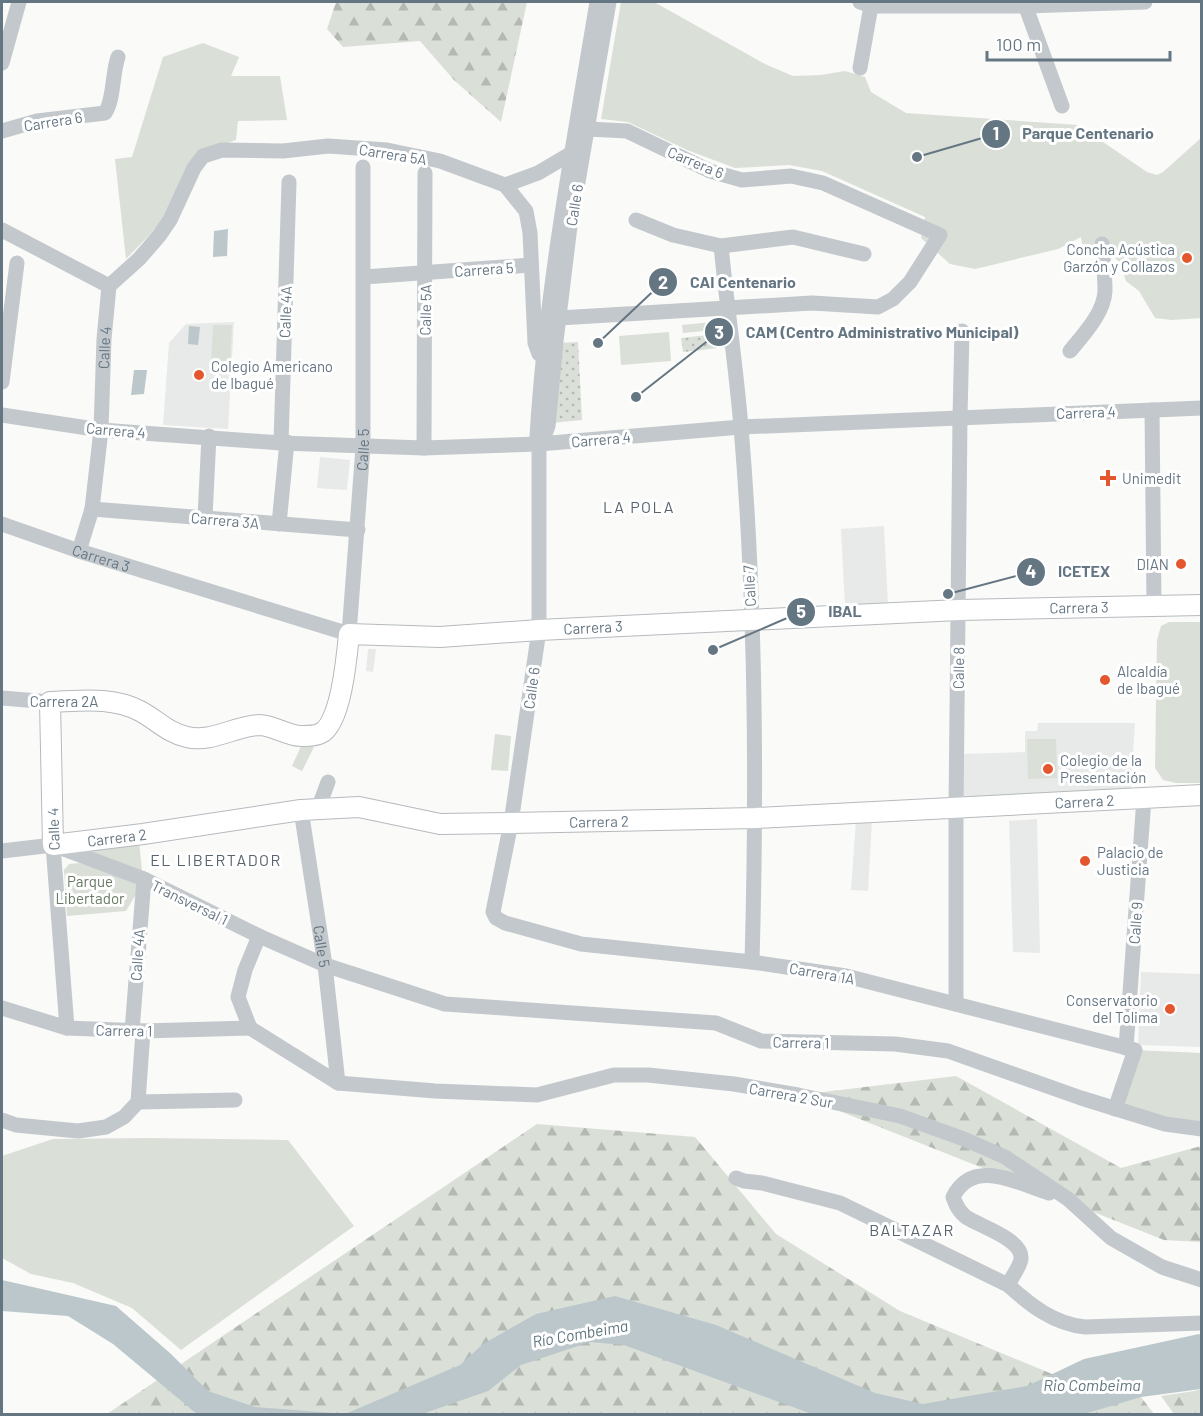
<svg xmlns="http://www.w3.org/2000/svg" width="1203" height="1416" viewBox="0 0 1203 1416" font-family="Barlow,sans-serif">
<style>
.built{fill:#e8e9e9}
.green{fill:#dadfd7}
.forest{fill:url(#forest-firs)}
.garden{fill:url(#garden-dots)}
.water{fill:#bbc7cb}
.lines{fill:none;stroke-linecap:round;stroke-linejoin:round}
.major-casing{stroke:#b5babe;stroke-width:22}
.minor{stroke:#c3c8cc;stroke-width:15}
.major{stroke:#fff;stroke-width:20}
.poi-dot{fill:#e4572e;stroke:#fff;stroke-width:2}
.labels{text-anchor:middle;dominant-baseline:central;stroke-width:6;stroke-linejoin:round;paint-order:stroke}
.street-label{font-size:15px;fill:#657683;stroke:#fff}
.poi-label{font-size:15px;fill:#657683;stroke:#fff;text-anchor:start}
.park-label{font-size:15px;fill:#687a64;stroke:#fff}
.neighbourhood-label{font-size:16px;letter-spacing:1.5px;fill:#57646e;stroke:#fff}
.water-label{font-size:16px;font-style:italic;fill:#60757c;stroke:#fff}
.leader{fill:none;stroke:#657683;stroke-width:2}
.callout-dot{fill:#657683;stroke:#fff;stroke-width:2}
.mark-label{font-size:18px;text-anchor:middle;font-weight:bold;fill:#fff}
.callout-label{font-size:16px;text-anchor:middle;font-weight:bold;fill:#657683;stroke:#fff;stroke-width:6;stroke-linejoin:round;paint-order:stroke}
</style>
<defs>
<pattern id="forest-firs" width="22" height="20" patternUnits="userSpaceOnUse" patternTransform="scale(1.5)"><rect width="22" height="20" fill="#dadfd7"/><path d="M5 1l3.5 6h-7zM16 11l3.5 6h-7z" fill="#b4b9b4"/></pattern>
<pattern id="garden-dots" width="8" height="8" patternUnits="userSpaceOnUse" patternTransform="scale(1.5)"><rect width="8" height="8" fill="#dadfd7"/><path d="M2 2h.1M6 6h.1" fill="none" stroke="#b4b9b4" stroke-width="1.8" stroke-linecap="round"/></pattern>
</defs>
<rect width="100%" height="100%" fill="#fafaf8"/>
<path class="built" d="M 234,322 L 228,429 L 163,425 L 169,343 L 186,324 Z
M 320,457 L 350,460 L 347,490 L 317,488 Z
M 884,526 L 888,605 L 845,608 L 841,529 Z
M 368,649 L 376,649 L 373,672 L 366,671 Z
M 1038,723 L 1135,723 L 1131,787 L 1129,789 L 963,797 L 963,754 L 1025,752 L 1025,731 L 1037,731 Z
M 872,819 L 868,891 L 851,890 L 856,820 Z
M 1037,819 L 1040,953 L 1013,952 L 1009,821 Z
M 1141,972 L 1201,974 L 1201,1047 L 1138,1045 Z"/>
<path class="green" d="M 621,2 L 654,2 L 765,64 L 793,76 L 821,75 L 845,71 L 865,77 L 871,92 L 906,113 L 1078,125 L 1147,172 L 1157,175 L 1163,172 L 1201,138 L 1201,318 L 1172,320 L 1155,318 L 1139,291 L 1126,281 L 1121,266 L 1107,245 L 1083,249 L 1081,237 L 1058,249 L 975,269 L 950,264 L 921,238 L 925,217 L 822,171 L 789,165 L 735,168 L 687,150 L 628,122 L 601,119 Z
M 203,43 L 239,57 L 231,76 L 280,76 L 287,120 L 238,121 L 236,140 L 197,154 L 167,217 L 126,259 L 115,159 L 132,157 L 163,57 Z
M 722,321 L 723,329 L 683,333 L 682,325 Z
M 213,325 L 232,325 L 230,363 L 211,362 Z
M 669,332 L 671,361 L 621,365 L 619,336 Z
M 1169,622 L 1201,622 L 1201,783 L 1176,783 L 1163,780 L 1155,768 L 1157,640 L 1161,626 Z
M 495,734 L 511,736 L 508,771 L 491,770 Z
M 1027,739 L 1056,739 L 1057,778 L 1028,779 Z
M 303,742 L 314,747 L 302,771 L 292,766 Z
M 139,840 L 142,871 L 71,848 Z
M 79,863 L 136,877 L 141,886 L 126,911 L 67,916 L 64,870 L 69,864 Z
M 1135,1050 L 1201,1053 L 1201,1129 L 1115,1109 Z
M 148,1138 L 288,1140 L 354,1226 L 181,1350 L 132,1308 L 73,1283 L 31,1274 L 2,1258 L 2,1156 L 53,1139 Z"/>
<path class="forest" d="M 336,2 L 527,2 L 501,122 L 454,80 L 420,41 L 343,47 L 327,29 Z
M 956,1076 L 1121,1168 L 1201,1146 L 1201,1242 L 1164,1240 L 799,1095 Z
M 537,1124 L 695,1137 L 776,1234 L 900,1311 L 1052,1374 L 1141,1397 L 1154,1414 L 107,1414 Z
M 1201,1390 L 1201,1414 L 1174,1414 L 1161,1396 Z"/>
<path class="garden" d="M 726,333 L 727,347 L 683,352 L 681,338 Z
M 578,342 L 582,420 L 551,423 L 558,343 Z"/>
<path class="water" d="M 228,229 L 227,256 L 213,257 L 214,231 Z
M 189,326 L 200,327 L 198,345 L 188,344 Z
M 134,370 L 147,370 L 144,394 L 131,395 Z
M 2,1280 L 116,1306 L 171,1354 L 208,1391 L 255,1407 L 345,1414 L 460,1365 L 483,1344 L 536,1314 L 615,1296 L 716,1325 L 875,1393 L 923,1404 L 1027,1386 L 1084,1359 L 1199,1334 L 1201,1335 L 1201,1389 L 1141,1397 L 1084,1414 L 812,1414 L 624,1345 L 590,1342 L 521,1365 L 488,1391 L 422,1414 L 197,1414 L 113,1344 L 68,1316 L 2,1311 Z"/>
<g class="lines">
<defs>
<g id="major">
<path id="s4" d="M 1202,605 L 959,610 L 539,630 L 440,637 L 349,634 C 347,655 341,724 321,733 C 316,736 308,736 303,736 C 288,737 274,725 259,725 C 235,726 211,743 187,737 C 168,733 157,720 140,711 C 112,696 80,701 50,702 L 53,845 L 143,834 L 301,810 L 359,807 L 440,824 L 511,823 L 756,818 L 1202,795"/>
</g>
</defs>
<use href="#major" class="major-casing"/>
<g class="minor">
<path d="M 597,2 C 573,146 546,290 537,436 L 539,444 L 539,630 L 511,823 L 493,912 L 496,918 L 505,923 L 581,944 L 752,962 L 846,976 L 1135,1050 L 1115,1109"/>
<path d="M 860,2 L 871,6 L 1026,6 L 1145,2"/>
<path d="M 1024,2 L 1062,106"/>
<path d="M 2,63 L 19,2"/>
<path d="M 860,68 L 871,6 L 869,2"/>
<path d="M 2,131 L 37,121 L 105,113 C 114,100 112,74 118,57"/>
<path d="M 578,182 L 609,2"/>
<path d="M 505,185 L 526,211 L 530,233 L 535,343 L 539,354"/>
<path d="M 636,220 L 673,235 L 721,246 L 793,237 L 864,254"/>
<path d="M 2,230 L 109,286"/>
<path d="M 721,246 C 727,307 736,367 741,427 C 756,605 757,784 752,962"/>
<path d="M 364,277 L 531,265"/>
<path d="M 109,286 L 139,259 L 159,236 L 170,220 L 194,168 L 203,156 L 222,150 L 283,151 L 328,146 L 387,150 L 440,161 L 505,185 L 538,173 L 572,153 L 588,129 L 627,131 L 710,171 L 742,180 L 791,176 L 823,183 L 940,235 L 910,282 L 893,299 L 878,307 L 812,303 L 559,318"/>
<path d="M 1070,351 C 1084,334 1104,313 1105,291 C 1105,275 1103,259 1102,244"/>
<path d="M 2,382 L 17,263"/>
<path d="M 1152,410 L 1154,605"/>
<path d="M 2,415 L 101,430 L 281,443 L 424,448 L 539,444 L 741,427 L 1202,408"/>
<path d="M 544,437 L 548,426 L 556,341 L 570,226"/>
<path d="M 281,443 L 289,182"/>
<path d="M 424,448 L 425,173"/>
<path d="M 92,509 L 358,530"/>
<path d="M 205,517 L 209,436"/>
<path id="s1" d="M 2,524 L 79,551 L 349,634 L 363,447 L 363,167"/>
<path d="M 279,524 L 287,442"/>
<path id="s2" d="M 79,551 L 92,509 L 101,430 L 104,339 L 109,286"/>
<path d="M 2,698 L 50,702"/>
<path d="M 318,809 L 328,782"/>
<path id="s3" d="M 301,810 L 325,965 L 338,1083"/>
<path d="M 53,845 L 67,1028"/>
<path d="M 2,851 L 53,845 L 144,879 L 259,936 L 325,965 L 445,1004 L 716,1023 L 761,1041 L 895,1044 L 948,1051 L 1081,1098 L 1165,1124 L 1202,1129"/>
<path d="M 956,1004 L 956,809 L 960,417 L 962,331"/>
<path d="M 2,1008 L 67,1028 L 143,1031 L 250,1028"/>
<path d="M 250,1028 L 338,1083 L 435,1091 L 537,1095 L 614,1075 L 648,1075 L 734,1084 L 798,1095 L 900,1116 L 964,1139 L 1005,1157 L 1068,1199 L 1111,1238 L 1162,1267 L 1202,1280"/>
<path d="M 250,1028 L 238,997 L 245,970 L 259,936"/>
<path d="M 132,1031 L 144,879"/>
<path d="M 1126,1048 L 1144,798"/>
<path d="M 138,1102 L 235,1100"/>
<path d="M 2,1120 L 16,1125 L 78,1131 L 106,1127 L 124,1117 L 138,1102 L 143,1031"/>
<path d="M 736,1178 L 744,1181 L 762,1183 L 840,1203 L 1008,1285 C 1030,1305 1054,1324 1085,1327 L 1202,1323"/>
<path d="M 1008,1285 C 1011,1278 1020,1267 1021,1259 C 1023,1239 979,1226 966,1217 C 959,1212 956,1205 953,1197 C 973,1157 1017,1183 1049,1193"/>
</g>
<use href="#major" class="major"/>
</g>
<g class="poi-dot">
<circle cx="1187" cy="258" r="6"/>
<circle cx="199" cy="375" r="6"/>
<path d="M1105 469h6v6h6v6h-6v6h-6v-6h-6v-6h6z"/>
<circle cx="1181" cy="564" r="6"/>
<circle cx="1105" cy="680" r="6"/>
<circle cx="1048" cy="769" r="6"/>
<circle cx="1085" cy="861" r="6"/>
<circle cx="1170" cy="1009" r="6"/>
</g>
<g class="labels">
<g class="street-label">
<text transform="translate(53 121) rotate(-9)">Carrera 6</text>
<text transform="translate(393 154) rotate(9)">Carrera 5A</text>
<text transform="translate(696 162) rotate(23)">Carrera 6</text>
<text transform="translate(574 205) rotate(-81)">Calle 6</text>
<text transform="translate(484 269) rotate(-4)">Carrera 5</text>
<text transform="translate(425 310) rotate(-89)">Calle 5A</text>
<text transform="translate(285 312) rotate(-88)">Calle 4A</text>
<text stroke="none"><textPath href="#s2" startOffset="206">Calle 4</textPath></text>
<text transform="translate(1086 412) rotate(-2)">Carrera 4</text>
<text transform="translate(116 430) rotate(5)">Carrera 4</text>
<text transform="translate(601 439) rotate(-5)">Carrera 4</text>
<text stroke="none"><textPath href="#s1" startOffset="549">Calle 5</textPath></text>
<text transform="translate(225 520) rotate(5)">Carrera 3A</text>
<text stroke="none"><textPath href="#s1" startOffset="105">Carrera 3</textPath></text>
<text transform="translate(749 586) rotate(-93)">Calle 7</text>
<text transform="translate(1079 607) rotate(-1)">Carrera 3</text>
<text transform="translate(593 627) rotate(-3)">Carrera 3</text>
<text transform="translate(958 668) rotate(-89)">Calle 8</text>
<text transform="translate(531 688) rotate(-82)">Calle 6</text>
<text x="64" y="701">Carrera 2A</text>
<text stroke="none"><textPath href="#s4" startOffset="2422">Carrera 2</textPath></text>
<text stroke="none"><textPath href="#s4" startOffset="1936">Carrera 2</textPath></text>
<text transform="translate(53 829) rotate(-92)">Calle 4</text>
<text stroke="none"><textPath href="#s4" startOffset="1450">Carrera 2</textPath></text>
<text transform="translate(190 902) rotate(26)">Transversal 1</text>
<text transform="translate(1135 923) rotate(-86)">Calle 9</text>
<text stroke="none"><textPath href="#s3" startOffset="138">Calle 5</textPath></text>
<text transform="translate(137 955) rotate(-86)">Calle 4A</text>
<text transform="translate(822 973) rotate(10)">Carrera 1A</text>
<text transform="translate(124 1030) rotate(1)">Carrera 1</text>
<text transform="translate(801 1042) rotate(1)">Carrera 1</text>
<text transform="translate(791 1095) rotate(10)">Carrera 2 Sur</text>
</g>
<g class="poi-label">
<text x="1175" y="249" text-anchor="end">Concha Acústica<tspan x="1175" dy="17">Garzón y Collazos</tspan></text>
<text x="211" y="366">Colegio Americano<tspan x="211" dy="17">de Ibagué</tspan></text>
<text x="1122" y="478">Unimedit</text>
<text x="1169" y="564" text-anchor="end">DIAN</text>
<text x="1117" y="671">Alcaldía<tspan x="1117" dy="17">de Ibagué</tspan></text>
<text x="1060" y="760">Colegio de la<tspan x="1060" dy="17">Presentación</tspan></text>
<text x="1097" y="852">Palacio de<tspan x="1097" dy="17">Justicia</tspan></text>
<text x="1158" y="1000" text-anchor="end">Conservatorio<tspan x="1158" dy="17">del Tolima</tspan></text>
</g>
<g class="park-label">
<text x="90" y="881">Parque<tspan x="90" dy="17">Libertador</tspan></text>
</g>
<g class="neighbourhood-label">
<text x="639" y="506">LA POLA</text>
<text x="216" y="859">EL LIBERTADOR</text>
<text x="912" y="1229">BALTAZAR</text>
</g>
<g class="water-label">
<text transform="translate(580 1333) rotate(-10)">Río Combeima</text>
<text x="1092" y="1384">Rio Combeima</text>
</g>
</g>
<path class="leader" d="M917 157L996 134M598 343L663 282M636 397L719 332M948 594L1031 572M713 650L801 612"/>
<g class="callout-dot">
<circle cx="917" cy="157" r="6"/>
<circle cx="598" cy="343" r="6"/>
<circle cx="636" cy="397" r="6"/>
<circle cx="948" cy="594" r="6"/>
<circle cx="713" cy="650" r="6"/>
<circle cx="996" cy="134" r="15"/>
<circle cx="663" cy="282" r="15"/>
<circle cx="719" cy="332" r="15"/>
<circle cx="1031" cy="572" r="15"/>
<circle cx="801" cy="612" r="15"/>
</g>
<g class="mark-label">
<text x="996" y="140">1</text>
<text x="663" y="289">2</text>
<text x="719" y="339">3</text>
<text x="1031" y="578">4</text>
<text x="801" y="618">5</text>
</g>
<g class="callout-label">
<text x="1088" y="139">Parque Centenario</text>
<text x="743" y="288">CAI Centenario</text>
<text x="882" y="338">CAM (Centro Administrativo Municipal)</text>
<text x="1084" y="577">ICETEX</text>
<text x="845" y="617">IBAL</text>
</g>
<rect width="1203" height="1416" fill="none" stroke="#657683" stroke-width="6"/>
<path d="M987 51v9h183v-9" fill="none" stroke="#657683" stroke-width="3"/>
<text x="996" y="51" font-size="18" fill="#657683" stroke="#ffffff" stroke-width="4.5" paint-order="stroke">100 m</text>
</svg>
